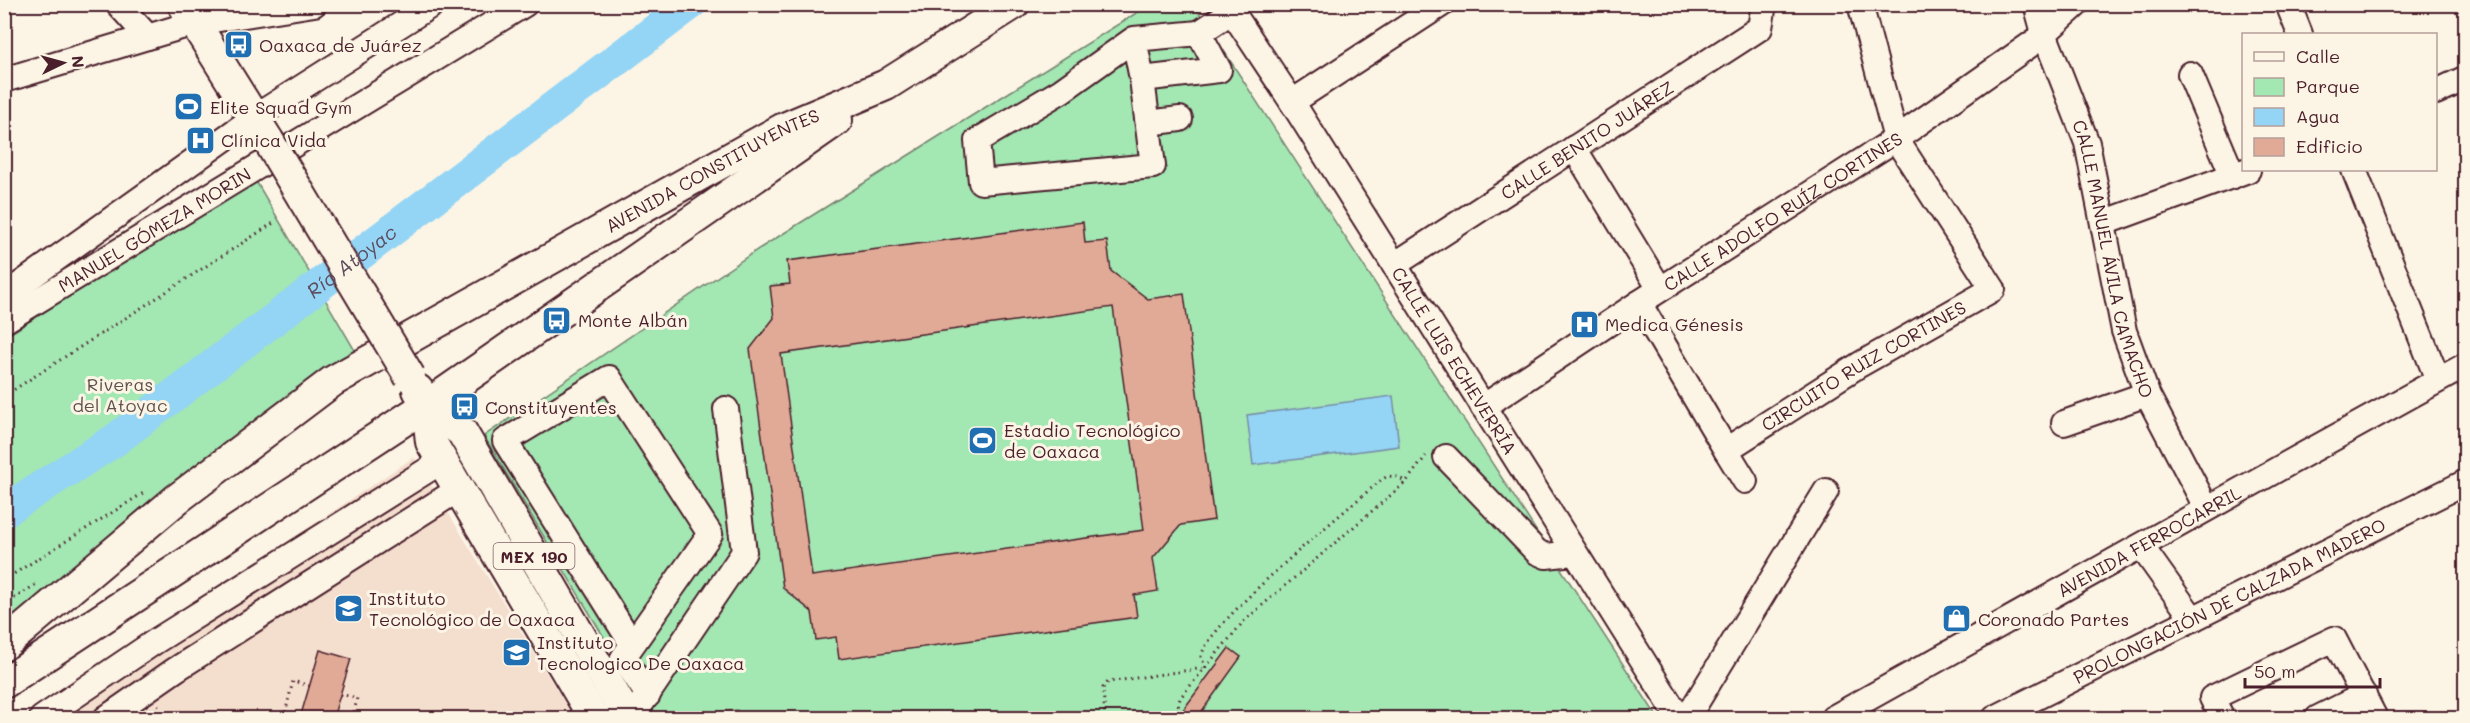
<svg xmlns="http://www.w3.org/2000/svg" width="2470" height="723" viewBox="0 0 2470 723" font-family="Mali,sans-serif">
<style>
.built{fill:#f4dece}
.green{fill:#a3e7b3;stroke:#76836f;stroke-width:1.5}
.water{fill:#94d4f5;stroke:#768ca4;stroke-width:1.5}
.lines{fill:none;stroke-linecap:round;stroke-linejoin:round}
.river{stroke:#94d4f5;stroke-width:33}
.building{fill:#e1aa97;stroke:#4a1f2b;stroke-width:1.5;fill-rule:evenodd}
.minor-casing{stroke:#4a1f2b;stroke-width:28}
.major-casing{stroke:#4a1f2b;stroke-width:34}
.path{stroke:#4a1f2b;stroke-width:3;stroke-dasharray:1.5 4.5;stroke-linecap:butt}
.minor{stroke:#fcf5e5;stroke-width:24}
.major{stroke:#fcf5e5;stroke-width:30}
.major-bridge-casing{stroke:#4a1f2b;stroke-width:34;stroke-linecap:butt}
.major-bridge{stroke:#fcf5e5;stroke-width:30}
.labels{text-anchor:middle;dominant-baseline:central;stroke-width:6;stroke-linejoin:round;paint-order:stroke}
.shield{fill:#fcf5e5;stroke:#7f5f63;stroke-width:1.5}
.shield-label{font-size:16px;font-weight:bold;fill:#4a1f2b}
.poi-label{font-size:18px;fill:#4a1f2b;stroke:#fcf5e5;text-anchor:start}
.street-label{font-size:18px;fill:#4a1f2b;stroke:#fcf5e5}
.park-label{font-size:18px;fill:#60514d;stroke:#fcf5e5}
.water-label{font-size:20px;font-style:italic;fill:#5c4c5e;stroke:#fcf5e5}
</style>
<rect width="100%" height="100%" fill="#fcf5e5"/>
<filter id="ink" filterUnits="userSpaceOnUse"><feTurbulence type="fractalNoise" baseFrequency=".0167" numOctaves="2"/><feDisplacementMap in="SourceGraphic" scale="12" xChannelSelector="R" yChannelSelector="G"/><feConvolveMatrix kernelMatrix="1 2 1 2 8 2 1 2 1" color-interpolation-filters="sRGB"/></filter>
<g filter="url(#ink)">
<path class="built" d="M 414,457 L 574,718 L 24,718 Z"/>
<path class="green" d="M 1149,5 L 1194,5 L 1658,718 L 739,718 L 737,710 L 652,718 L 484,436 L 757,250 Z
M 253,176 L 357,354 L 5,632 L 5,337 Z"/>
<path class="water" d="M 1393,396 L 1399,446 L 1253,465 L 1247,415 Z"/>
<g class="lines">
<path class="river" id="s1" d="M 4,511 L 115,440 L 690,4"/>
</g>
<path class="building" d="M 1083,222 L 1085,243 L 1107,241 L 1111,271 L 1148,299 L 1184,294 L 1214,520 L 1181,525 L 1153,558 L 1158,591 L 1134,595 L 1137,617 L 839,659 L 836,637 L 816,640 L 812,612 L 783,588 L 750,349 L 774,318 L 770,286 L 790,284 L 787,261 ZM 1113,307 L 1144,530 L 812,576 L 781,354 Z
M 1229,648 L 1241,657 L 1197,718 L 1177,718 Z
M 320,650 L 351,659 L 333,718 L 300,718 Z"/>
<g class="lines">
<defs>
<g id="minor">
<path d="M 118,4 L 148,37"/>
<path id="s2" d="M 1227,4 L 1292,102 L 1679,718"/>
<path id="s3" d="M 2036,4 L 2044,33 L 2087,143 L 2124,331 L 2147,394 L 2206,507"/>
<path d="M 2288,4 L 2300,34"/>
<path d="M 1134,39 L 1142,79 L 1153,166 L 981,182 L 977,141 L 1061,91 L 1134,39 L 1199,33"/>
<path d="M 2190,74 L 2233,176"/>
<path d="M 1142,79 L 1219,70 L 1199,33 L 1231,12"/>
<path d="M 4,80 L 194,23 L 314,4"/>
<path d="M 2436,92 L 2466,78"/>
<path d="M 1292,102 L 1442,4"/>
<path d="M 1148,123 L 1180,119"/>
<path d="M 1574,148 L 1660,289"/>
<path d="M 2354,170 L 2438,380"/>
<path d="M 2103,223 L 2248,170"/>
<path id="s4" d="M 1394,265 L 1760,28 L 1764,4"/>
<path d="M 4,296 L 255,117 L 433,4"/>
<path id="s5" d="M 1639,303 L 1726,450 L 1859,365 L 1993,289 L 1896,139 L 1860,4"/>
<path id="s6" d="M 4,321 C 178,216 351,109 525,4"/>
<path id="s7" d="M 1483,407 L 1639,303 L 1896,139 L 2037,40 L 2077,4"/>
<path d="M 2064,423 L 2147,394"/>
<path d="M 1726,450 L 1745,481"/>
<path d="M 1446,457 L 1537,552 L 1546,556 L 1574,553"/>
<path d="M 2141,546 L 2193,619"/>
<path d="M 632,644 L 505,441 L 609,378 L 710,534 L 623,658 L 648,695"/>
<path d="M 639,707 L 744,552 L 726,409"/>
<path d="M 42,718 L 156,641 L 442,461"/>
<path d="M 106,718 L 175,670 L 459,489"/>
<path d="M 1687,718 L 1826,491"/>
<path id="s8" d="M 1833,718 C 2044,601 2254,481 2466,365"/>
<path id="s9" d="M 1995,718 L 2466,482"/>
<path d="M 2222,718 L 2212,698 L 2334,639 L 2375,718"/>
<path d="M 2318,718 L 2364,695"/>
</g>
<g id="major">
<path d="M 183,4 L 268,140"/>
<path d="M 418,390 L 427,405 L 462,432 L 628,718"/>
<path d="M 427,405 L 431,442 L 594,718"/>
<path id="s10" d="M 4,645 L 177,499 L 333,381 L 782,129 L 886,85 L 1014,4"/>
<path d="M 4,683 L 427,405 L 837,120"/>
</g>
</defs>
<use href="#minor" class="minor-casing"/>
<use href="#major" class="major-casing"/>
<path class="path" d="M 4,396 L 275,222
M 4,580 L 145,492
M 4,605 L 38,583
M 1206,668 L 1201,657 C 1207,623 1348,509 1381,480 L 1388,476 L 1397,477 L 1405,481
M 340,694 L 357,698 L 353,718
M 158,705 L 164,718
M 284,718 L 293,681 L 310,686
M 1105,718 L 1103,688 L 1108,682 L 1204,668
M 1176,718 L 1180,698 L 1244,621 L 1406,482 L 1426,456"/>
<use href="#minor" class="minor"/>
<use href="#major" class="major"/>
<defs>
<path id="major-bridge" d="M 268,140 L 410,377"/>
</defs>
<use href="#major-bridge" class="major-bridge-casing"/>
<use href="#major-bridge" class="major-bridge"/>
</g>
</g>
<defs>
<symbol id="bus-square" viewBox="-11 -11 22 22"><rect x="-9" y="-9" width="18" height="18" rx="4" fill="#1f6fb2" stroke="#fcf5e5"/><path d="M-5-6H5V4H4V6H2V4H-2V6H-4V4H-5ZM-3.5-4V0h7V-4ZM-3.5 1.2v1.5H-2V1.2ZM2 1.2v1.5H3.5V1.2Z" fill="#fff"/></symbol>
<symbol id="stadium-square" viewBox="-11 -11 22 22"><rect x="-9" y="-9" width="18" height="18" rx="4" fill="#1f6fb2" stroke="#fcf5e5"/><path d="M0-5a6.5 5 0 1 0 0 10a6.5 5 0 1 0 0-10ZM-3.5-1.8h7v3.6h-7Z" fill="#fff"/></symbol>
<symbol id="hospital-square" viewBox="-11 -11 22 22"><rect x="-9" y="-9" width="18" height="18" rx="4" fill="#1f6fb2" stroke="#fcf5e5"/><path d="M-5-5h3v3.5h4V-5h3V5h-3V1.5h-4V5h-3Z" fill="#fff"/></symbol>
<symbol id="university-square" viewBox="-11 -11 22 22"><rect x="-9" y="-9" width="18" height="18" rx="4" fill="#1f6fb2" stroke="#fcf5e5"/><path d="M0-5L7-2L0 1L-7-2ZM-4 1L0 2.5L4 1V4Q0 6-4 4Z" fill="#fff"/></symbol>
<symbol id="shop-square" viewBox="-11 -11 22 22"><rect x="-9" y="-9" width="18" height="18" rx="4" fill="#1f6fb2" stroke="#fcf5e5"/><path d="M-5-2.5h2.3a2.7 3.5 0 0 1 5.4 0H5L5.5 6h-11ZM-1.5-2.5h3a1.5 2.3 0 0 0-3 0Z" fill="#fff"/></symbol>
</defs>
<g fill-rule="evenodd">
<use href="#bus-square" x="222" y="28" width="33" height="33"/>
<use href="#stadium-square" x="172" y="90" width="33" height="33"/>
<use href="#hospital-square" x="184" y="124" width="33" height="33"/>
<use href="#bus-square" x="540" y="304" width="33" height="33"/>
<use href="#hospital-square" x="1568" y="308" width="33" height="33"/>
<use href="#bus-square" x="448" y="390" width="33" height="33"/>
<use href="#stadium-square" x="966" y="424" width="33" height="33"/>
<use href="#university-square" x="332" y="592" width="33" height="33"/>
<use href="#shop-square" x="1940" y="602" width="33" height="33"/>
<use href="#university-square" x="500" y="636" width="33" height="33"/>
</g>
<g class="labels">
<rect class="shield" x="493.5" y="543" width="81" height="26" rx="4.5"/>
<g class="shield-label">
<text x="534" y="556">MEX 190</text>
</g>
<g class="poi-label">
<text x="259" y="45">Oaxaca de Juárez</text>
<text x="210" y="107">Elite Squad Gym</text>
<text x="221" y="140">Clínica Vida</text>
<text x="578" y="320">Monte Albán</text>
<text x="1605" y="324">Medica Génesis</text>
<text x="485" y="407">Constituyentes</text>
<text x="1004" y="430">Estadio Tecnológico<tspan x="1004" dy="21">de Oaxaca</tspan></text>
<text x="369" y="598">Instituto<tspan x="369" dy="21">Tecnológico de Oaxaca</tspan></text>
<text x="1978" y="619">Coronado Partes</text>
<text x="537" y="642">Instituto<tspan x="537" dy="21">Tecnologico De Oaxaca</tspan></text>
</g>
<g class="street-label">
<text stroke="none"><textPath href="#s4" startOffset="230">CALLE BENITO JUÁREZ</textPath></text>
<text stroke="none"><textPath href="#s10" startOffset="856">AVENIDA CONSTITUYENTES</textPath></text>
<text stroke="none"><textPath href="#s7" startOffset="358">CALLE ADOLFO RUÍZ CORTINES</textPath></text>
<text stroke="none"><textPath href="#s6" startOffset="176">MANUEL GÓMEZA MORIN</textPath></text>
<text stroke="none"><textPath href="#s3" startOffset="267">CALLE MANUEL ÁVILA CAMACHO</textPath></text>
<text stroke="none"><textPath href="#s2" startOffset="423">CALLE LUIS ECHEVERRÍA</textPath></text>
<text stroke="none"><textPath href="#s5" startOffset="332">CIRCUITO RUIZ CORTINES</textPath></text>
<text stroke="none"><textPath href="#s8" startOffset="362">AVENIDA FERROCARRIL</textPath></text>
<text stroke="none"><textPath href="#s9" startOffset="262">PROLONGACIÓN DE CALZADA MADERO</textPath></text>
</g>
<g class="park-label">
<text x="120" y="384">Riveras<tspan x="120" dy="21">del Atoyac</tspan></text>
</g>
<g class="water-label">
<text stroke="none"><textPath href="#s1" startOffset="428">Río Atoyac</textPath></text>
</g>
</g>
<rect width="2470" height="723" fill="none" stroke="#fcf5e5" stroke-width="24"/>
<rect x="12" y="12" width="2446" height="699" fill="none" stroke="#4a1f2b" stroke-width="2" filter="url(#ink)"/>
<rect x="2242" y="33" width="195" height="138" fill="#fcf5e5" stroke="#b59f9b" stroke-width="1.5"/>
<rect x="2254" y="52" width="30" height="9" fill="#fcf5e5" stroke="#b59f9b" stroke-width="1.5"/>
<text x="2296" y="63" font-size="18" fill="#4a1f2b">Calle</text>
<rect x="2254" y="78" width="30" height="18" fill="#a3e7b3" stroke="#b59f9b" stroke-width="1.5"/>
<text x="2296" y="93" font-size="18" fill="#4a1f2b">Parque</text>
<rect x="2254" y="108" width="30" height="18" fill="#94d4f5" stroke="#b59f9b" stroke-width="1.5"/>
<text x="2296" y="123" font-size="18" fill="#4a1f2b">Agua</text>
<rect x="2254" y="138" width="30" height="18" fill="#e1aa97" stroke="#b59f9b" stroke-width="1.5"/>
<text x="2296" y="153" font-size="18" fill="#4a1f2b">Edificio</text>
<g transform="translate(63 63) rotate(85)" stroke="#fcf5e5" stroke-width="4.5" paint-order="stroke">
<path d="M0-4.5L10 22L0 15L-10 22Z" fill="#4a1f2b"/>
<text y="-9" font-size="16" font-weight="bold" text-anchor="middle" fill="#4a1f2b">N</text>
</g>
<path d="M2245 678v9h135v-9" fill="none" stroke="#4a1f2b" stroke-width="3"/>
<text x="2254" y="678" font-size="18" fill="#4a1f2b" stroke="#fcf5e5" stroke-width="4.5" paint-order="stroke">50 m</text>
</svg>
